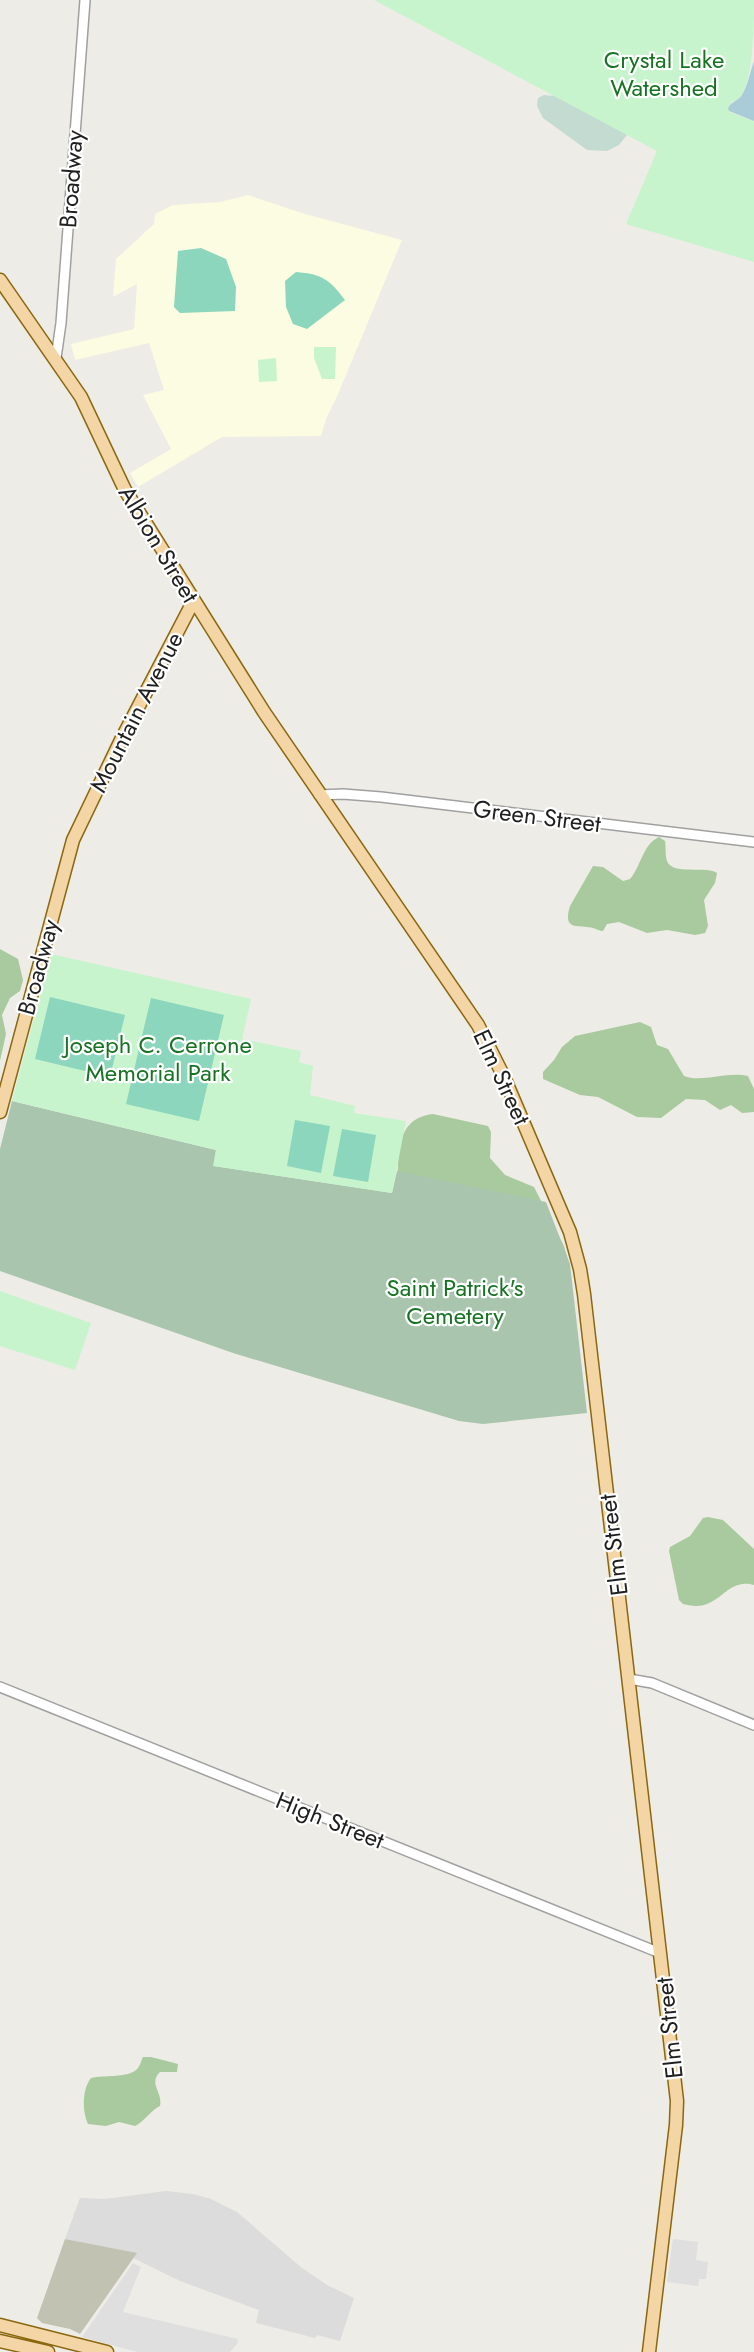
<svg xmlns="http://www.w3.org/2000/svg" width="754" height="2352" viewBox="0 0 754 2352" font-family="Jost,sans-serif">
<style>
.residential{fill:#dcdcdc}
.education{fill:#fbfce1}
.construction{fill:#c1c2b2}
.forest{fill:#a9ca9e}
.wetland{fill:#c4dbd1}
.cemetery{fill:#a9c5ae}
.park{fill:#c7f4cc}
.pitch{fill:#8bd6bc}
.parking{fill:#dfdfdf}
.water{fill:#aacbd8}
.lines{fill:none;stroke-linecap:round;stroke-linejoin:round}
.minor-casing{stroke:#a0a0a0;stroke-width:12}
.major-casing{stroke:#8b670e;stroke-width:15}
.minor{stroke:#fff;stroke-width:9}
.major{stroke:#f3d5a6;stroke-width:12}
.labels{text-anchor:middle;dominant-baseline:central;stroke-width:4.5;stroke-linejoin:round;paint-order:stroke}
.park-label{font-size:24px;fill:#167322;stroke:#fff}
.street-label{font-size:24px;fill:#1f1f1f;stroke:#fff}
</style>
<rect width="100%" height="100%" fill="#eeece6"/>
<path class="residential" d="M 166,2191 L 193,2194 L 211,2199 L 237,2212 L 302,2268 L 327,2285 L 354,2298 L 340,2341 L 317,2335 L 315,2338 L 256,2323 L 259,2310 L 180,2281 L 133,2258 L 136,2254 L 65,2239 L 80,2198 L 105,2199 Z"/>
<path class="education" d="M 248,195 L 305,214 L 402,240 L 339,392 L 326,419 L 321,436 L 222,437 L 138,487 L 130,473 L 171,449 L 143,395 L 164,390 L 149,343 L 75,360 L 71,344 L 134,329 L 137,284 L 113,297 L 116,259 L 154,224 L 155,214 L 173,205 L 220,202 Z"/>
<path class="construction" d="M 65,2239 L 137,2253 L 80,2334 L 70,2329 L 42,2323 L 37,2318 Z"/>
<path class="forest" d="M 659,837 L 665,841 C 666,847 665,855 667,861 C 672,876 707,865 717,873 L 715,883 L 704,900 L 708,926 L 705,933 L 695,935 L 667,930 L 647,933 L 619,922 L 607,924 L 603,931 C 600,931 597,929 593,928 C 579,924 562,932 570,906 L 593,866 L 603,867 L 623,881 L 630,879 C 641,867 642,845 659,837 Z
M 0,949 L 18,959 L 23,980 L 20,991 L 10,998 L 2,1015 L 6,1034 L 0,1061 Z
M 640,1022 L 651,1027 L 657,1045 L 668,1049 L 684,1076 C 701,1083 728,1071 748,1076 L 754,1089 L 754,1112 L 742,1113 L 731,1105 L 720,1110 L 705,1100 L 686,1099 L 661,1118 L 637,1117 L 598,1097 L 580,1095 L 543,1079 L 543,1072 L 554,1060 L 562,1047 L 575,1036 Z
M 433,1114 L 488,1126 L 491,1132 L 490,1158 L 505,1175 L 534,1187 L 564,1246 L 567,1257 L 397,1187 C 400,1157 393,1119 433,1114 Z
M 708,1517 L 723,1520 L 754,1549 L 754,1585 C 731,1579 724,1598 707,1604 C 700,1607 690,1606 683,1604 L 679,1600 L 669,1551 L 670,1547 L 690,1536 L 703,1518 Z
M 143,2057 L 151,2057 L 178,2064 L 177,2072 L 160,2072 C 148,2084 163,2092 160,2106 C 150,2111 145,2121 135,2126 L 119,2122 L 106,2126 L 88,2124 C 82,2112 82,2089 91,2078 C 104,2075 126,2078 136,2070 C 140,2067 141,2061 143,2057 Z"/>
<path class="wetland" d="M 544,95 L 563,97 L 630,131 L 619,145 L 607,151 L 587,150 L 543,118 L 537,106 L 538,98 Z"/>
<path class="cemetery" d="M 12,1101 L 216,1150 L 214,1166 L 392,1193 L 397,1171 L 546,1202 L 570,1264 L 587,1413 L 483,1424 L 459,1421 L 233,1353 L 0,1271 L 0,1149 Z"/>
<path class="park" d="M 374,0 L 754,0 C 754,22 754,83 739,98 C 737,100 734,101 731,102 L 729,112 L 754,121 L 754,262 L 626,224 L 657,151 Z
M 314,347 L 336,347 L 335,379 L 322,379 L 314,358 Z
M 276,358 L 277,381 L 259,382 L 258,360 Z
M 51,954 L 251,999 L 242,1039 L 301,1051 L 299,1062 L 313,1066 L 310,1095 L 355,1106 L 354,1113 L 406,1121 L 392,1193 L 213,1166 L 216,1150 L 12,1101 Z
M 0,1291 L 91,1323 L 75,1370 L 0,1346 Z"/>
<path class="pitch" d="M 201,248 L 226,259 L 236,287 L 235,311 L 180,313 L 174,307 L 178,251 Z
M 296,272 C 322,274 329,279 345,300 L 307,329 L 293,324 L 286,307 L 285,281 Z
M 50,997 L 125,1015 L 110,1077 L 35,1059 Z
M 151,998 L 224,1015 L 199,1121 L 126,1104 Z
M 295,1120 L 330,1126 L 321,1173 L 287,1166 Z
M 342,1129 L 376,1135 L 368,1182 L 333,1176 Z"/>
<path class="parking" d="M 673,2239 L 698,2242 L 696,2260 L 708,2262 L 706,2279 L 699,2279 L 698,2286 L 667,2282 Z
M 133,2263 L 141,2267 L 123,2312 L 238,2339 L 237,2344 L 230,2352 L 137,2352 L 82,2337 Z"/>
<path class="water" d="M 754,61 L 754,121 L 729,111 L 728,108 C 732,101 738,101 742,95 C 748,85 750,72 754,61 Z"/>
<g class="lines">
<defs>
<path id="minor" d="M 56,358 L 61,323 L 85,0
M 319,795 L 343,794 L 381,797 L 754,842
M 629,1679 L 652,1683 L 754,1725
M 0,1687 L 660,1953"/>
<path id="major" d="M 0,280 L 81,397 L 125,490 L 264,712 L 478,1025 L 504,1077 L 570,1232 L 580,1269 L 584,1294 L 677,2101 L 676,2125 L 649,2352
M 0,1112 L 73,840 L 121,740 L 193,602
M 0,2325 L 107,2352
M 0,2341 L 48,2352"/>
</defs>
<use href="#minor" class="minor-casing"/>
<use href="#major" class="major-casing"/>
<use href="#minor" class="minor"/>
<use href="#major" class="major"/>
</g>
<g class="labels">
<g class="park-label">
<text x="664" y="59">Crystal Lake<tspan x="664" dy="28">Watershed</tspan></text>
<text x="158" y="1044">Joseph C. Cerrone<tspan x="158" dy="28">Memorial Park</tspan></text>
<text x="455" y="1287">Saint Patrick's<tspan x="455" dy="28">Cemetery</tspan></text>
</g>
<g class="street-label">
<text transform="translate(71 179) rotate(-86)">Broadway</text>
<text transform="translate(159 544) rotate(59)">Albion Street</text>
<text transform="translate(136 712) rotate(-63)">Mountain Avenue</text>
<text transform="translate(537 816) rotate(7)">Green Street</text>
<text transform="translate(38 967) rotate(-75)">Broadway</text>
<text transform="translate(502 1077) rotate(65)">Elm Street</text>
<text transform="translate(613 1545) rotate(-97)">Elm Street</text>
<text transform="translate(330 1820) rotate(22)">High Street</text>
<text transform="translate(669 2028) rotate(-96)">Elm Street</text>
</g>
</g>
</svg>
